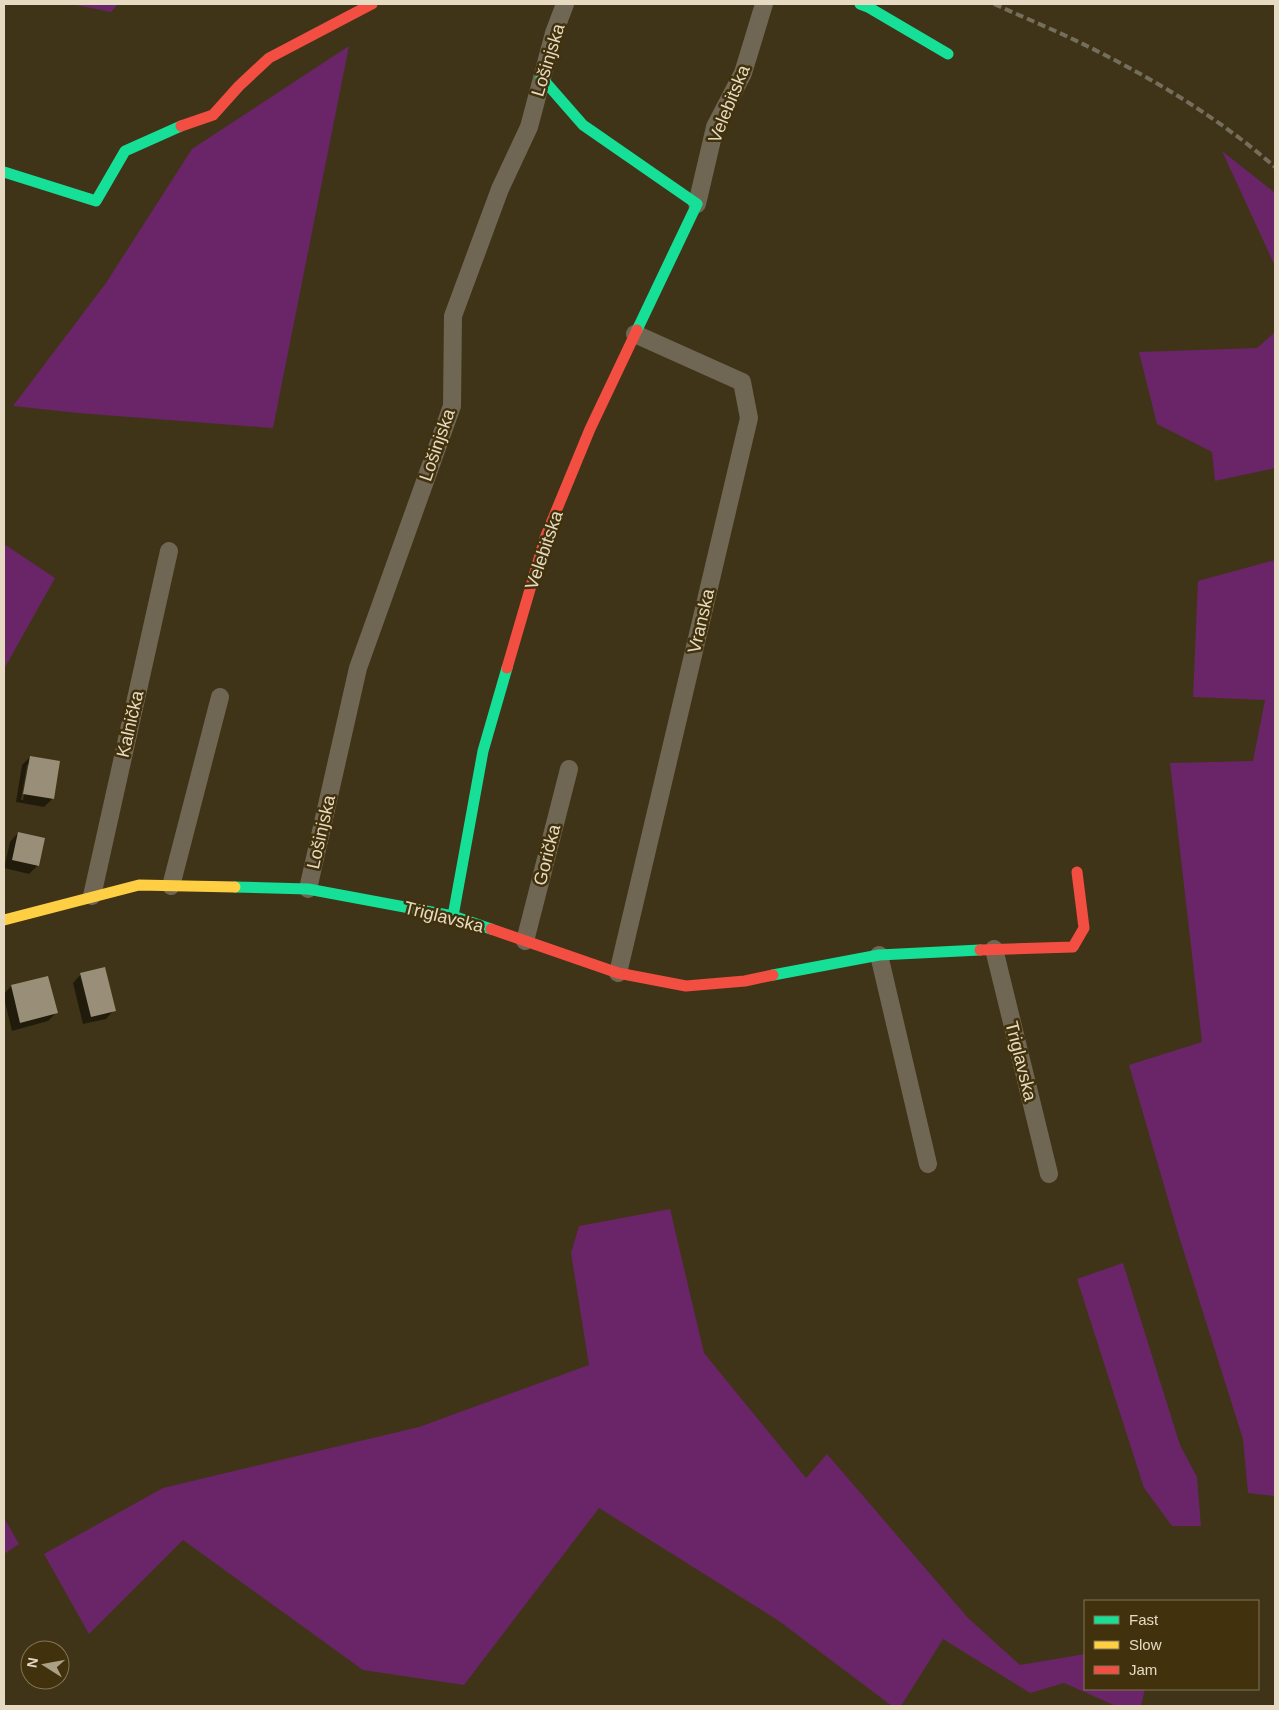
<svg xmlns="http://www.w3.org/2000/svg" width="1279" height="1710" viewBox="0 0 1279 1710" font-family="Helvetica,sans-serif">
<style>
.green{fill:#692568}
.shadow{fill:#0007;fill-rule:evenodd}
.building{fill:#998f78}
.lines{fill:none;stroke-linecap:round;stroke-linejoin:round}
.street{stroke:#6f6754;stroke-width:18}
.fast{stroke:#16e098;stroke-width:11}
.slow{stroke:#ffcf43;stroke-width:11}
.jam{stroke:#f24e42;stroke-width:11}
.rail{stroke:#756e5d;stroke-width:4;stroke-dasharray:8 4;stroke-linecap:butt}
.labels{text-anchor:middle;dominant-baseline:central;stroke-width:5;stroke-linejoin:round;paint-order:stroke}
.street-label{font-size:18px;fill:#e6dbc2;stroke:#41310d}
</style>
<rect width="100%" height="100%" fill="#3f3417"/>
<path class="green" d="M 71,4 L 118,4 L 111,12 Z
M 349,46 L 273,428 L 78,413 L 13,406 L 106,283 L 192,149 Z
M 1222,151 L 1275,193 L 1275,266 Z
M 1275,332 L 1275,468 L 1215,481 L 1212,452 L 1157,424 L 1139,352 L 1257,348 Z
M 4,544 L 55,578 L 4,669 Z
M 1275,560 L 1275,1496 L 1248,1493 L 1243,1439 L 1177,1230 L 1129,1065 L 1202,1042 L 1170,763 L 1253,761 L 1265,700 L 1193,697 L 1198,581 Z
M 670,1209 L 704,1353 L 806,1478 L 827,1454 L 968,1618 L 1020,1665 L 1085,1654 L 1085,1689 L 1145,1689 L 1141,1706 L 1116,1706 L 1064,1683 L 1030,1693 L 943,1639 L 901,1706 L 892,1706 L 779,1621 L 599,1508 L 464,1685 L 363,1670 L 183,1540 L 89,1634 L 44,1554 L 163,1488 L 419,1427 L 589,1365 L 571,1253 L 579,1226 Z
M 1123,1263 L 1180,1445 L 1197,1477 L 1201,1526 L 1172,1526 L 1144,1488 L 1077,1279 Z
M 4,1518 L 19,1544 L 4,1554 Z"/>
<path class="shadow" d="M 30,757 L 53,798 L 44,807 L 16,802 L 22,765 ZM 27,765 L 29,765 L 23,800 L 21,800 Z
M 18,833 L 38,865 L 29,874 L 4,868 L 10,842 Z
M 81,974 L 114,1010 L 106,1019 L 83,1024 L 73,983 Z
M 11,986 L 56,1013 L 48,1021 L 12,1031 L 4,998 L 4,994 Z"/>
<path class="building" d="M 30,756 L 60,761 L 54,799 L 23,794 Z
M 18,832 L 45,838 L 39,866 L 12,860 Z
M 105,967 L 116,1011 L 91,1017 L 80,973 Z
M 48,976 L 58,1013 L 20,1023 L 11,985 Z"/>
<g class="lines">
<path class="street" d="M 697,204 L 715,127 L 743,73 L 764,4
M 171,886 L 220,697
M 308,889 L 358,668 L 452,406 L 453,316 L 500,189 L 529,127 L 554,33 L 565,4
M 92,896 L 169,551
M 525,941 L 569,769
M 994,949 L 1049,1174
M 879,955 L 928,1164
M 618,973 L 749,418 L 742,382 L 635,334"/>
<path class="fast" d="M 860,4 L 868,7 L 948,54
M 541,77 L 583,125 L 697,204 L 637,330
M 4,172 L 96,201 L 125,151 L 181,126
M 235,887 L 308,889 L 453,916 L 491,929
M 453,916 L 483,751 L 507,668
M 773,975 L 879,955 L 980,950"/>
<path class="slow" d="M 4,920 L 139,885 L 235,887"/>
<path class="jam" d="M 181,126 L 213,115 L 239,86 L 269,58 L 372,4
M 507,668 L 545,538 L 590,429 L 637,330
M 491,929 L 618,973 L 686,986 L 745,981 L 773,975
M 980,950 L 1073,947 L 1084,928 L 1077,872"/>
<path class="rail" d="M 994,4 C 1025,18 1057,31 1087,46 C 1154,79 1219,118 1275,167"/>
</g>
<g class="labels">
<g class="street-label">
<text transform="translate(548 60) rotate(-73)">Lošinjska</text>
<text transform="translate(729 104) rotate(-68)">Velebitska</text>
<text transform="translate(437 445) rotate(-71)">Lošinjska</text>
<text transform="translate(544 550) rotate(-71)">Velebitska</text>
<text transform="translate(701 621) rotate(-77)">Vranska</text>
<text transform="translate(130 724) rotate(-77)">Kalnička</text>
<text transform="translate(321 832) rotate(-77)">Lošinjska</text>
<text transform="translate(547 855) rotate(-76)">Gorička</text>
<text transform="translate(444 917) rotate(14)">Triglavska</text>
<text transform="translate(1021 1061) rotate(76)">Triglavska</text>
</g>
</g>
<rect width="1279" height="1710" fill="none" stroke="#e6dbc2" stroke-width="10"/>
<rect x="1084" y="1600" width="175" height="90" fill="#41310d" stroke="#837555"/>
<rect x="1094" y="1616" width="25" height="8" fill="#16e098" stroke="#837555"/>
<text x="1129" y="1625" font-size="15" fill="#e6dbc2">Fast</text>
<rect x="1094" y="1641" width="25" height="8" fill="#ffcf43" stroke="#837555"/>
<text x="1129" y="1650" font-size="15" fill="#e6dbc2">Slow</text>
<rect x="1094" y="1666" width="25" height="8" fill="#f24e42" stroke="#837555"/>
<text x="1129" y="1675" font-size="15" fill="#e6dbc2">Jam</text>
<g transform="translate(45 1665) rotate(281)"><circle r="24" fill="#41310d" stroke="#837555"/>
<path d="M0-4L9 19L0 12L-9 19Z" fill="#aca186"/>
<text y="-8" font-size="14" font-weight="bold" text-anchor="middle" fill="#e6dbc2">N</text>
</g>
</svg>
